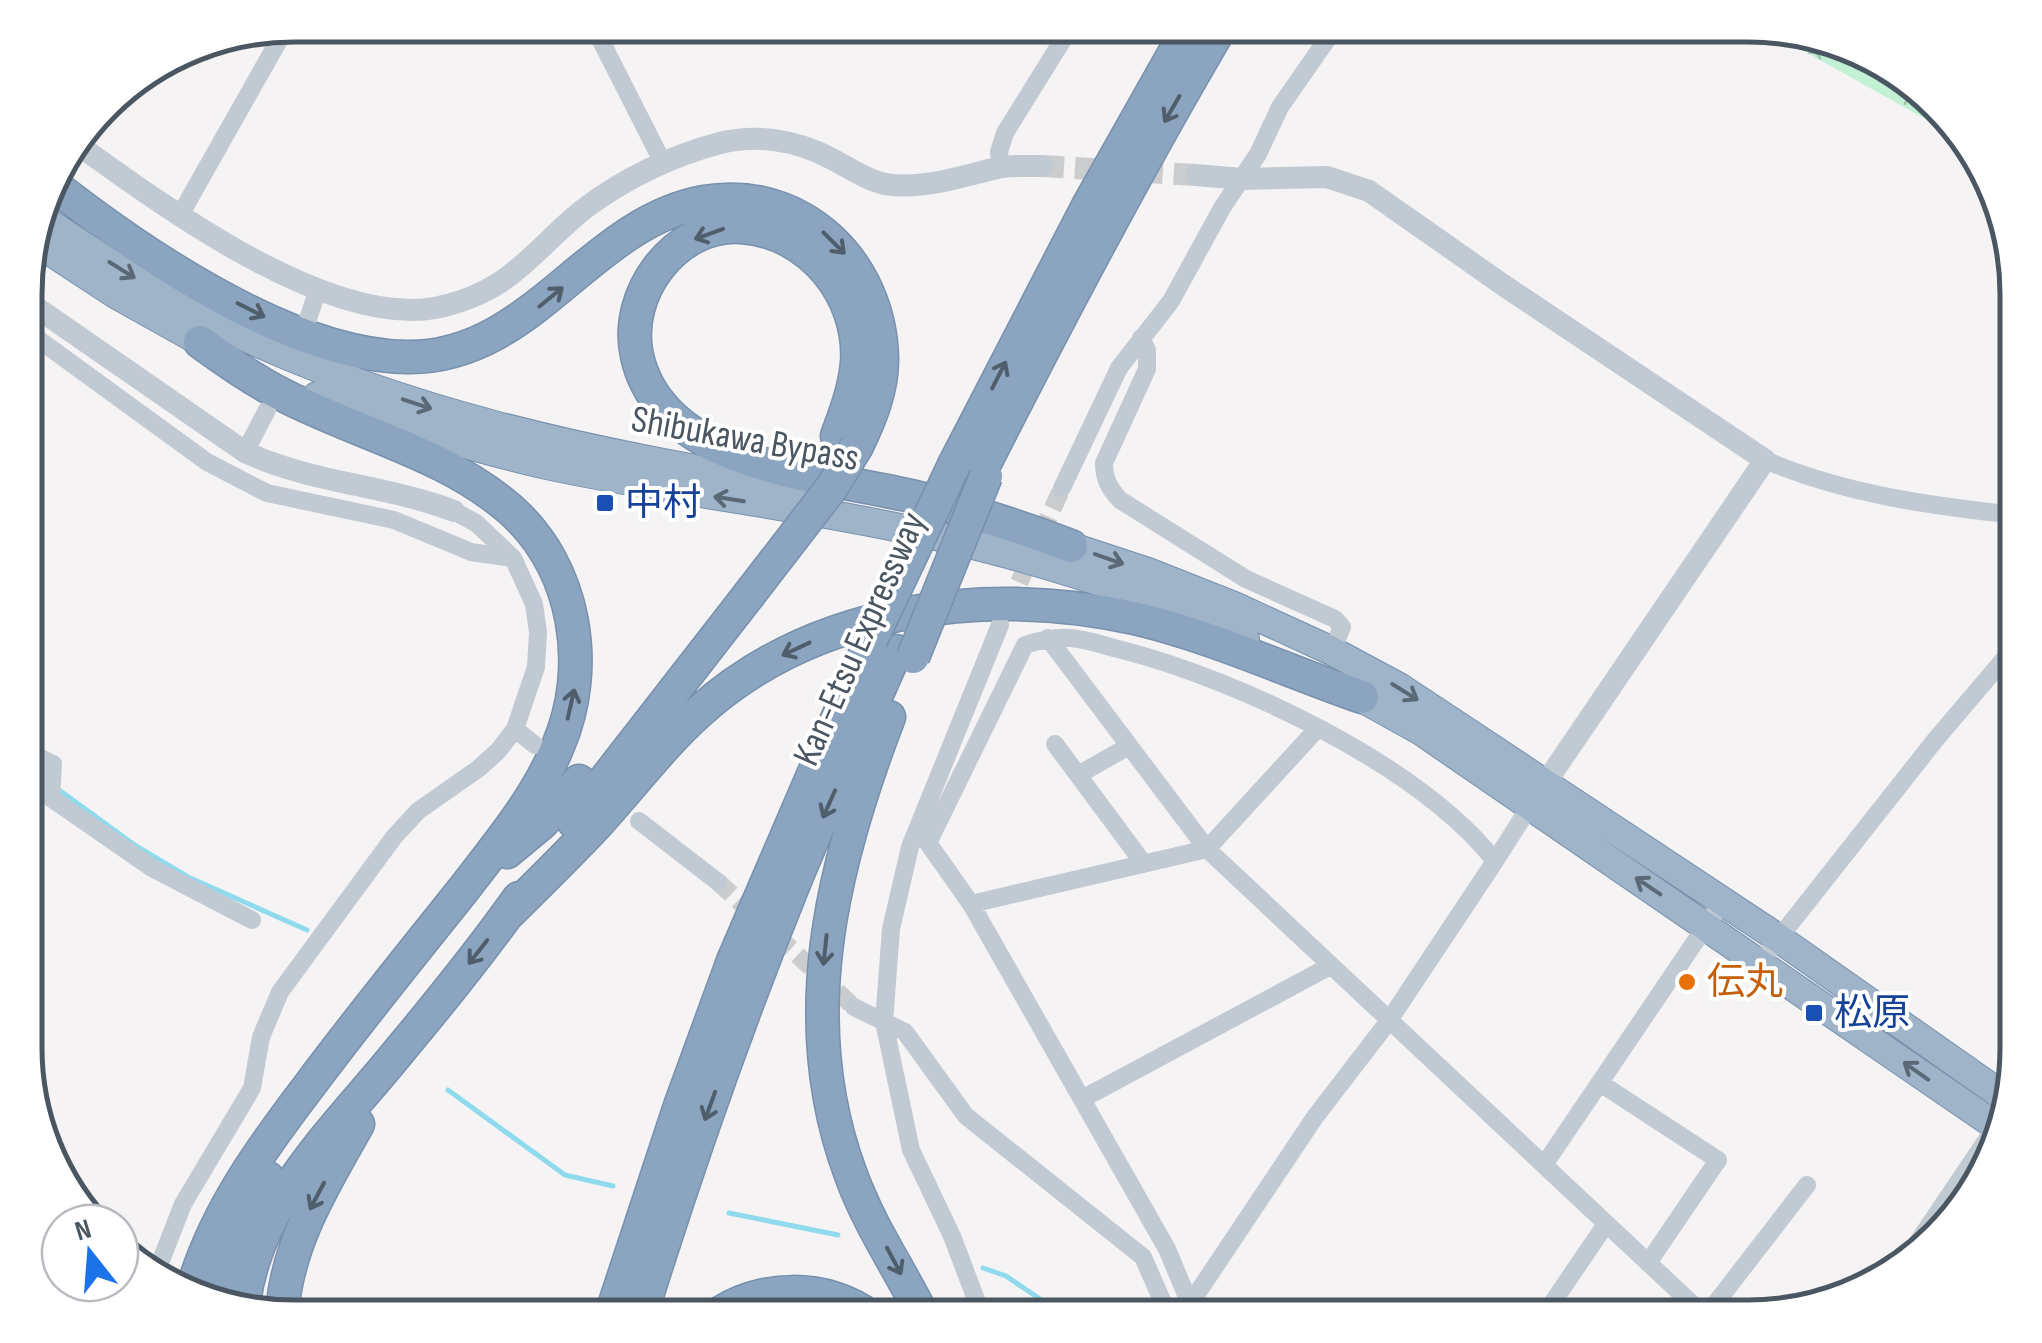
<svg xmlns="http://www.w3.org/2000/svg" width="2042" height="1343" viewBox="0 0 2042 1343" font-family="'Sofia Sans Condensed','Noto Sans JP',sans-serif">
<style>
.forest{fill:url(#forest-crowns)}
.lines{fill:none;stroke-linecap:round;stroke-linejoin:round}
.stream{stroke:#90daee;stroke-width:5}
.minor-tunnel{stroke:#caccce;stroke-width:18;stroke-dasharray:18 9;stroke-linecap:butt}
.tertiary-tunnel{stroke:#caccce;stroke-width:22;stroke-dasharray:22 11;stroke-linecap:butt}
.trunk-casing{stroke:#7690ad;stroke-width:30}
.motorway-casing{stroke:#7690ad;stroke-width:35}
.minor{stroke:#c1cad2;stroke-width:18}
.tertiary{stroke:#c1cad2;stroke-width:22}
.trunk{stroke:#9fb4c9;stroke-width:28}
.motorway{stroke:#8ba5c1;stroke-width:32}
.motorway-bridge-casing{stroke:#7690ad;stroke-width:35;stroke-linecap:butt}
.motorway-bridge{stroke:#8ba5c1;stroke-width:32}
.oneway{stroke:#505e6b}
.oneway2{stroke:#5b6976}
.transit-dot{fill:#1a4fb4;stroke:#fff;stroke-width:4}
.food-dot{fill:#e8710a;stroke:#fff;stroke-width:4}
.labels{text-anchor:middle;dominant-baseline:central;stroke-width:8;stroke-linejoin:round;paint-order:stroke}
.street-label{font-size:38px;fill:#4a5661;stroke:#fff}
.transit-label{font-size:38px;fill:#164399;stroke:#fff;text-anchor:start}
.food-label{font-size:38px;fill:#c56008;stroke:#fff;text-anchor:start}
.rim{fill:none;stroke:#4a5661;stroke-width:5}
</style>
<defs>
<pattern id="forest-crowns" width="20" height="18" patternUnits="userSpaceOnUse" patternTransform="scale(2.5)"><rect width="20" height="18" fill="#c3f1d5"/><path d="M2 6a3 3 0 1 1 6 0M12 15a3 3 0 1 1 6 0" fill="none" stroke="#a0c6b0"/></pattern>
</defs>
<rect width="100%" height="100%" fill="#f5f3f3"/>
<path class="forest" d="M 1770,32 L 1898,71 L 1961,139 Z"/>
<g class="lines">
<path class="stream" d="M 27,769 L 46,781
M 55,787 L 136,846 L 188,877 L 307,930
M 448,1090 L 565,1175 L 613,1186
M 729,1213 L 838,1235
M 983,1268 L 1006,1276 L 1068,1318"/>
<path class="minor-tunnel" d="M 1008,607 L 1062,488
M 718,882 L 854,1007"/>
<path class="tertiary-tunnel" d="M 1042,166 L 1196,175"/>
<defs>
<path id="trunk" d="M 40,217 C 91,251 141,285 195,313 C 392,413 591,453 806,488
M 33,240 L 117,295 L 219,352
M 317,396 C 391,422 465,446 542,464 C 665,491 791,504 914,531 C 1028,556 1140,590 1245,639
M 1054,541 L 1148,572 L 1234,606 L 1332,651 L 1399,687 L 1778,938 L 2006,1098
M 1342,687 L 1421,731 L 1996,1126"/>
<path id="motorway" d="M 51,183 C 140,253 291,356 407,357 C 532,359 588,223 704,202 C 801,185 881,263 882,360 C 882,390 870,419 857,446
M 837,436 C 846,412 855,388 857,363 C 862,296 810,231 741,227 C 675,223 623,294 637,356 C 662,469 827,475 919,498 C 971,511 1021,527 1071,546
M 955,463 L 1089,204 L 1190,25
M 979,475 C 1056,323 1135,172 1222,25
M 889,717 C 832,865 793,1021 851,1175 C 869,1225 900,1270 924,1318
M 573,821 L 748,596
M 507,852 L 542,823 L 579,781
M 507,915 C 537,885 568,855 597,824 C 631,787 662,745 699,712 C 814,608 987,585 1134,618 C 1212,636 1287,671 1362,697
M 193,1287 C 216,1211 261,1149 309,1086 C 359,1019 411,955 463,890 C 498,844 536,800 558,746 C 592,667 576,568 511,510 C 446,453 358,434 283,395 C 253,380 227,361 200,342
M 221,1296 C 228,1254 247,1215 268,1178
M 244,1303 C 256,1201 339,1126 400,1050 C 441,1001 482,950 519,898
M 282,1314 C 287,1242 324,1185 358,1124
M 610,1318 L 680,1106 L 733,961 L 871,640
M 640,1318 C 686,1170 737,1024 795,881 C 827,803 863,727 896,651
M 713,1318 C 758,1284 827,1283 872,1318"/>
</defs>
<use href="#trunk" class="trunk-casing"/>
<use href="#motorway" class="motorway-casing"/>
<path class="minor" d="M 593,25 L 663,163
M 1001,167 L 999,152 L 1005,133 L 1072,25
M 179,217 L 287,26
M 307,322 L 318,289
M 27,331 L 207,462 L 267,493 L 394,520 L 471,552 L 513,558
M 1141,338 L 1147,350 L 1147,369 L 1104,463 C 1104,479 1109,488 1120,500 L 1246,579 L 1335,619 L 1342,627 L 1332,651
M 245,452 L 267,410
M 1765,460 C 1844,494 1931,506 2016,515
M 1062,488 L 1119,368 L 1171,301 L 1222,208 L 1258,154 L 1280,107 L 1328,38
M 1048,638 L 1207,849 L 1706,1317
M 515,729 L 535,745
M 1055,744 L 1144,864
M 27,752 L 53,764 L 51,798 L 152,868 L 252,920
M 1078,775 L 1129,746
M 639,821 L 718,882
M 928,843 L 1025,645 C 1041,640 1054,637 1070,638 C 1087,639 1105,646 1122,650 C 1239,680 1419,765 1495,861 L 1530,806
M 928,843 L 971,904 L 1167,1249 L 1190,1304
M 971,904 L 1207,849 L 1318,728
M 1760,962 L 1936,739 L 2016,645
M 854,1007 L 905,1032 L 966,1116 L 1143,1257 L 1164,1305 L 1191,1317
M 1600,1083 L 1718,1160 L 1648,1263
M 1082,1099 L 1330,966
M 1544,1165 L 1722,902
M 1905,1261 L 1996,1126
M 155,1276 L 183,1204 L 252,1088 L 261,1037 L 280,992 L 394,837 L 418,811 L 478,769 L 498,751 L 515,729 L 536,667 L 538,632 L 534,604 L 513,558 L 476,523 L 454,511
M 1184,1313 L 1315,1117 L 1388,1022 L 1495,861
M 1705,1317 L 1807,1185
M 983,1318 L 952,1236 L 911,1150 L 884,1022 L 891,929 L 910,847 L 1000,625
M 1542,1318 L 1606,1224"/>
<path class="tertiary" d="M 77,144 C 162,205 305,310 412,310 C 443,310 479,297 505,279 C 534,258 556,231 584,209 C 624,179 671,156 720,143 C 757,134 796,140 830,158 C 850,168 870,183 892,185 C 928,188 963,176 997,168 C 1011,165 1027,166 1042,166
M 1196,175 L 1243,179 L 1327,177 L 1369,191 L 1506,287 L 1765,460 L 1538,794
M 27,301 L 245,452 C 311,483 386,485 454,511"/>
<use href="#trunk" class="trunk"/>
<use href="#motorway" class="motorway"/>
<defs>
<path id="motorway-bridge" d="M 748,596 L 832,487 L 857,446
M 871,640 L 955,463
M 913,657 L 986,476"/>
</defs>
<use href="#motorway-bridge" class="motorway-bridge-casing"/>
<use href="#motorway-bridge" class="motorway-bridge"/>
</g>
<defs><path id="oneway-shaft" d="M-6 0H5M1.5-3L5.5 0L1.5 3" fill="none" stroke-width="1.6" stroke-linecap="round" stroke-linejoin="round" transform="scale(2.5)"/></defs>
<g class="oneway">
<use href="#oneway-shaft" transform="translate(1172 109) rotate(120)"/>
<use href="#oneway-shaft" transform="translate(709 234) rotate(160)"/>
<use href="#oneway-shaft" transform="translate(834 243) rotate(45)"/>
<use href="#oneway-shaft" transform="translate(551 297) rotate(-39)"/>
<use href="#oneway-shaft" transform="translate(251 310) rotate(27)"/>
<use href="#oneway-shaft" transform="translate(999 375) rotate(-63)"/>
<use href="#oneway-shaft" transform="translate(796 649) rotate(155)"/>
<use href="#oneway-shaft" transform="translate(571 704) rotate(-77)"/>
<use href="#oneway-shaft" transform="translate(829 804) rotate(114)"/>
<use href="#oneway-shaft" transform="translate(825 950) rotate(96)"/>
<use href="#oneway-shaft" transform="translate(478 952) rotate(128)"/>
<use href="#oneway-shaft" transform="translate(710 1106) rotate(110)"/>
<use href="#oneway-shaft" transform="translate(317 1196) rotate(118)"/>
<use href="#oneway-shaft" transform="translate(894 1261) rotate(62)"/>
</g>
<g class="oneway2">
<use href="#oneway-shaft" transform="translate(122 270) rotate(32)"/>
<use href="#oneway-shaft" transform="translate(417 404) rotate(18)"/>
<use href="#oneway-shaft" transform="translate(729 499) rotate(-171)"/>
<use href="#oneway-shaft" transform="translate(1109 559) rotate(19)"/>
<use href="#oneway-shaft" transform="translate(1405 692) rotate(32)"/>
<use href="#oneway-shaft" transform="translate(1648 886) rotate(-146)"/>
<use href="#oneway-shaft" transform="translate(1916 1071) rotate(-145)"/>
</g>
<g class="transit-dot">
<rect x="595" y="493" width="20" height="20" rx="5"/>
<rect x="1804" y="1003" width="20" height="20" rx="5"/>
</g>
<circle class="food-dot" cx="1687" cy="982" r="10"/>
<g class="labels">
<g class="street-label">
<text transform="translate(745 439) rotate(10)">Shibukawa Bypass</text>
<text transform="translate(860 639) rotate(-66)">Kan-Etsu Expressway</text>
</g>
<g class="transit-label">
<text x="625" y="503">中村</text>
<text x="1834" y="1013">松原</text>
</g>
<g class="food-label">
<text x="1707" y="982">伝丸</text>
</g>
</g>
<path d="M0 0H2042V1343H0ZM294 42H1748A252 252 0 0 1 2000 294V1048A252 252 0 0 1 1748 1300H294A252 252 0 0 1 42 1048V294A252 252 0 0 1 294 42Z" fill="#fff" fill-rule="evenodd"/>
<path class="rim" d="M294 42H1748A252 252 0 0 1 2000 294V1048A252 252 0 0 1 1748 1300H294A252 252 0 0 1 42 1048V294A252 252 0 0 1 294 42Z"/>
<g transform="translate(90 1253) rotate(343)"><circle r="48" fill="#ffffff" stroke="#b7bbc0" stroke-width="2.5"/>
<path d="M0-8L18 38L0 25L-18 38Z" fill="#1a73e8"/>
<text y="-15" font-size="28" font-weight="bold" text-anchor="middle" fill="#4a5661">N</text>
</g>
</svg>
